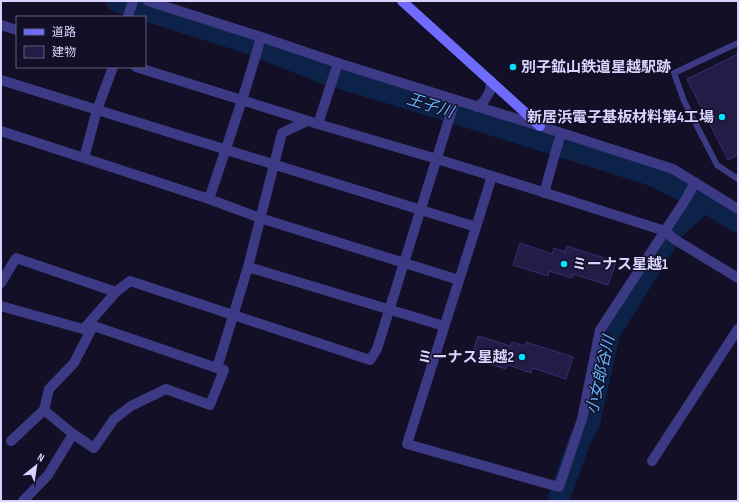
<svg xmlns="http://www.w3.org/2000/svg" width="739" height="502" viewBox="0 0 739 502" font-family="'Sofia Sans Condensed','Noto Sans JP',sans-serif">
<style>
.lines{fill:none;stroke-linecap:round;stroke-linejoin:round}
.river{stroke:#0c2248;stroke-width:22}
.building{fill:#241b47;stroke:#3b2d73}
.lane{stroke:#3d3a85;stroke-width:6}
.street{stroke:#3d3a85;stroke-width:10}
.secondary{stroke:#6f6bff;stroke-width:10}
.poi-dot{fill:#00e5ff;stroke:#130f26;stroke-width:1.5}
.labels{text-anchor:middle;dominant-baseline:central;stroke-width:3;stroke-linejoin:round;paint-order:stroke}
.poi-label{font-size:15px;font-weight:bold;fill:#d9d4ff;stroke:#130f26;text-anchor:start}
.water-label{font-size:16px;font-style:italic;fill:#62b6ff;stroke:#130f26}
</style>
<rect width="100%" height="100%" fill="#130f26"/>
<g class="lines">
<path class="river" d="M 117,1 L 246,42 L 327,74 L 443,109 L 652,175 L 704,201 L 738,222
M 558,501 L 579,442 L 589,423 L 609,333 L 674,229 L 704,201"/>
</g>
<path class="building" d="M 738,54 L 738,155 L 728,160 L 687,79 Z
M 520,243 L 552,254 L 554,248 L 565,252 L 567,246 L 616,262 L 608,285 L 573,274 L 572,278 L 549,271 L 548,276 L 513,265 Z
M 478,336 L 511,346 L 512,342 L 525,346 L 526,342 L 573,357 L 566,379 L 533,368 L 531,373 L 508,365 L 506,369 L 471,358 Z"/>
<g class="lines">
<path class="lane" d="M 738,43 L 674,73 L 684,101 L 717,165 L 738,179"/>
<path class="street" d="M 148,1 L 261,37 L 338,63 L 540,126 L 673,169 L 738,209
M 128,17 L 133,1
M 1,25 L 17,30
M 261,37 C 246,92 227,145 209,199 L 260,218 L 459,280
M 113,67 L 97,110 L 84,158 L 209,199
M 136,67 L 318,124 L 338,63
M 1,80 L 476,227 L 492,176 L 437,159 L 318,124
M 477,107 L 484,101 L 490,91 L 491,81
M 1,131 L 84,158
M 492,176 L 665,231 L 674,239 L 738,278
M 544,193 L 561,133
M 476,227 L 407,444 L 559,487 L 582,419 L 600,330 L 686,199 L 695,182
M 248,267 L 444,326
M 1,283 L 16,258 L 116,292 L 88,324 L 217,368 L 248,267 L 282,133 L 307,121
M 116,292 L 130,281 L 370,360 L 377,349 L 455,100
M 1,306 L 83,329 L 88,324
M 73,434 L 94,448 L 114,419 L 131,406 L 166,389 L 210,405 L 224,370 L 217,368
M 11,441 L 44,410 L 49,389 L 74,363 L 93,326
M 652,461 L 738,329
M 23,501 L 48,475 L 73,434 L 44,410"/>
<path class="secondary" d="M 402,1 L 540,126"/>
</g>
<g class="poi-dot">
<circle cx="513" cy="67" r="4"/>
<circle cx="722" cy="117" r="4"/>
<circle cx="564" cy="264" r="4"/>
<circle cx="522" cy="357" r="4"/>
</g>
<g class="labels">
<g class="poi-label">
<text x="521" y="67">別子鉱山鉄道星越駅跡</text>
<text x="714" y="117" text-anchor="end">新居浜電子基板材料第4工場</text>
<text x="572" y="264">ミーナス星越1</text>
<text x="514" y="357" text-anchor="end">ミーナス星越2</text>
</g>
<g class="water-label">
<text transform="translate(430 106) rotate(17)">王子川</text>
<text transform="translate(601 375) rotate(-77)">小女郎谷川</text>
</g>
</g>
<rect width="739" height="502" fill="none" stroke="#d9d4ff" stroke-width="4"/>
<rect x="16" y="16" width="130" height="52" fill="#130f26" stroke="#625e7d"/>
<rect x="24" y="29" width="20" height="6" fill="#6f6bff" stroke="#625e7d"/>
<text x="52" y="36" font-size="12" fill="#d9d4ff">道路</text>
<rect x="24" y="46" width="20" height="12" fill="#241b47" stroke="#625e7d"/>
<text x="52" y="56" font-size="12" fill="#d9d4ff">建物</text>
<g transform="translate(36 466) rotate(30)" stroke="#130f26" stroke-width="3" paint-order="stroke">
<path d="M0-3L7 15L0 10L-7 15Z" fill="#d9d4ff"/>
<text y="-6" font-size="11" font-weight="bold" text-anchor="middle" fill="#d9d4ff">N</text>
</g>
</svg>
